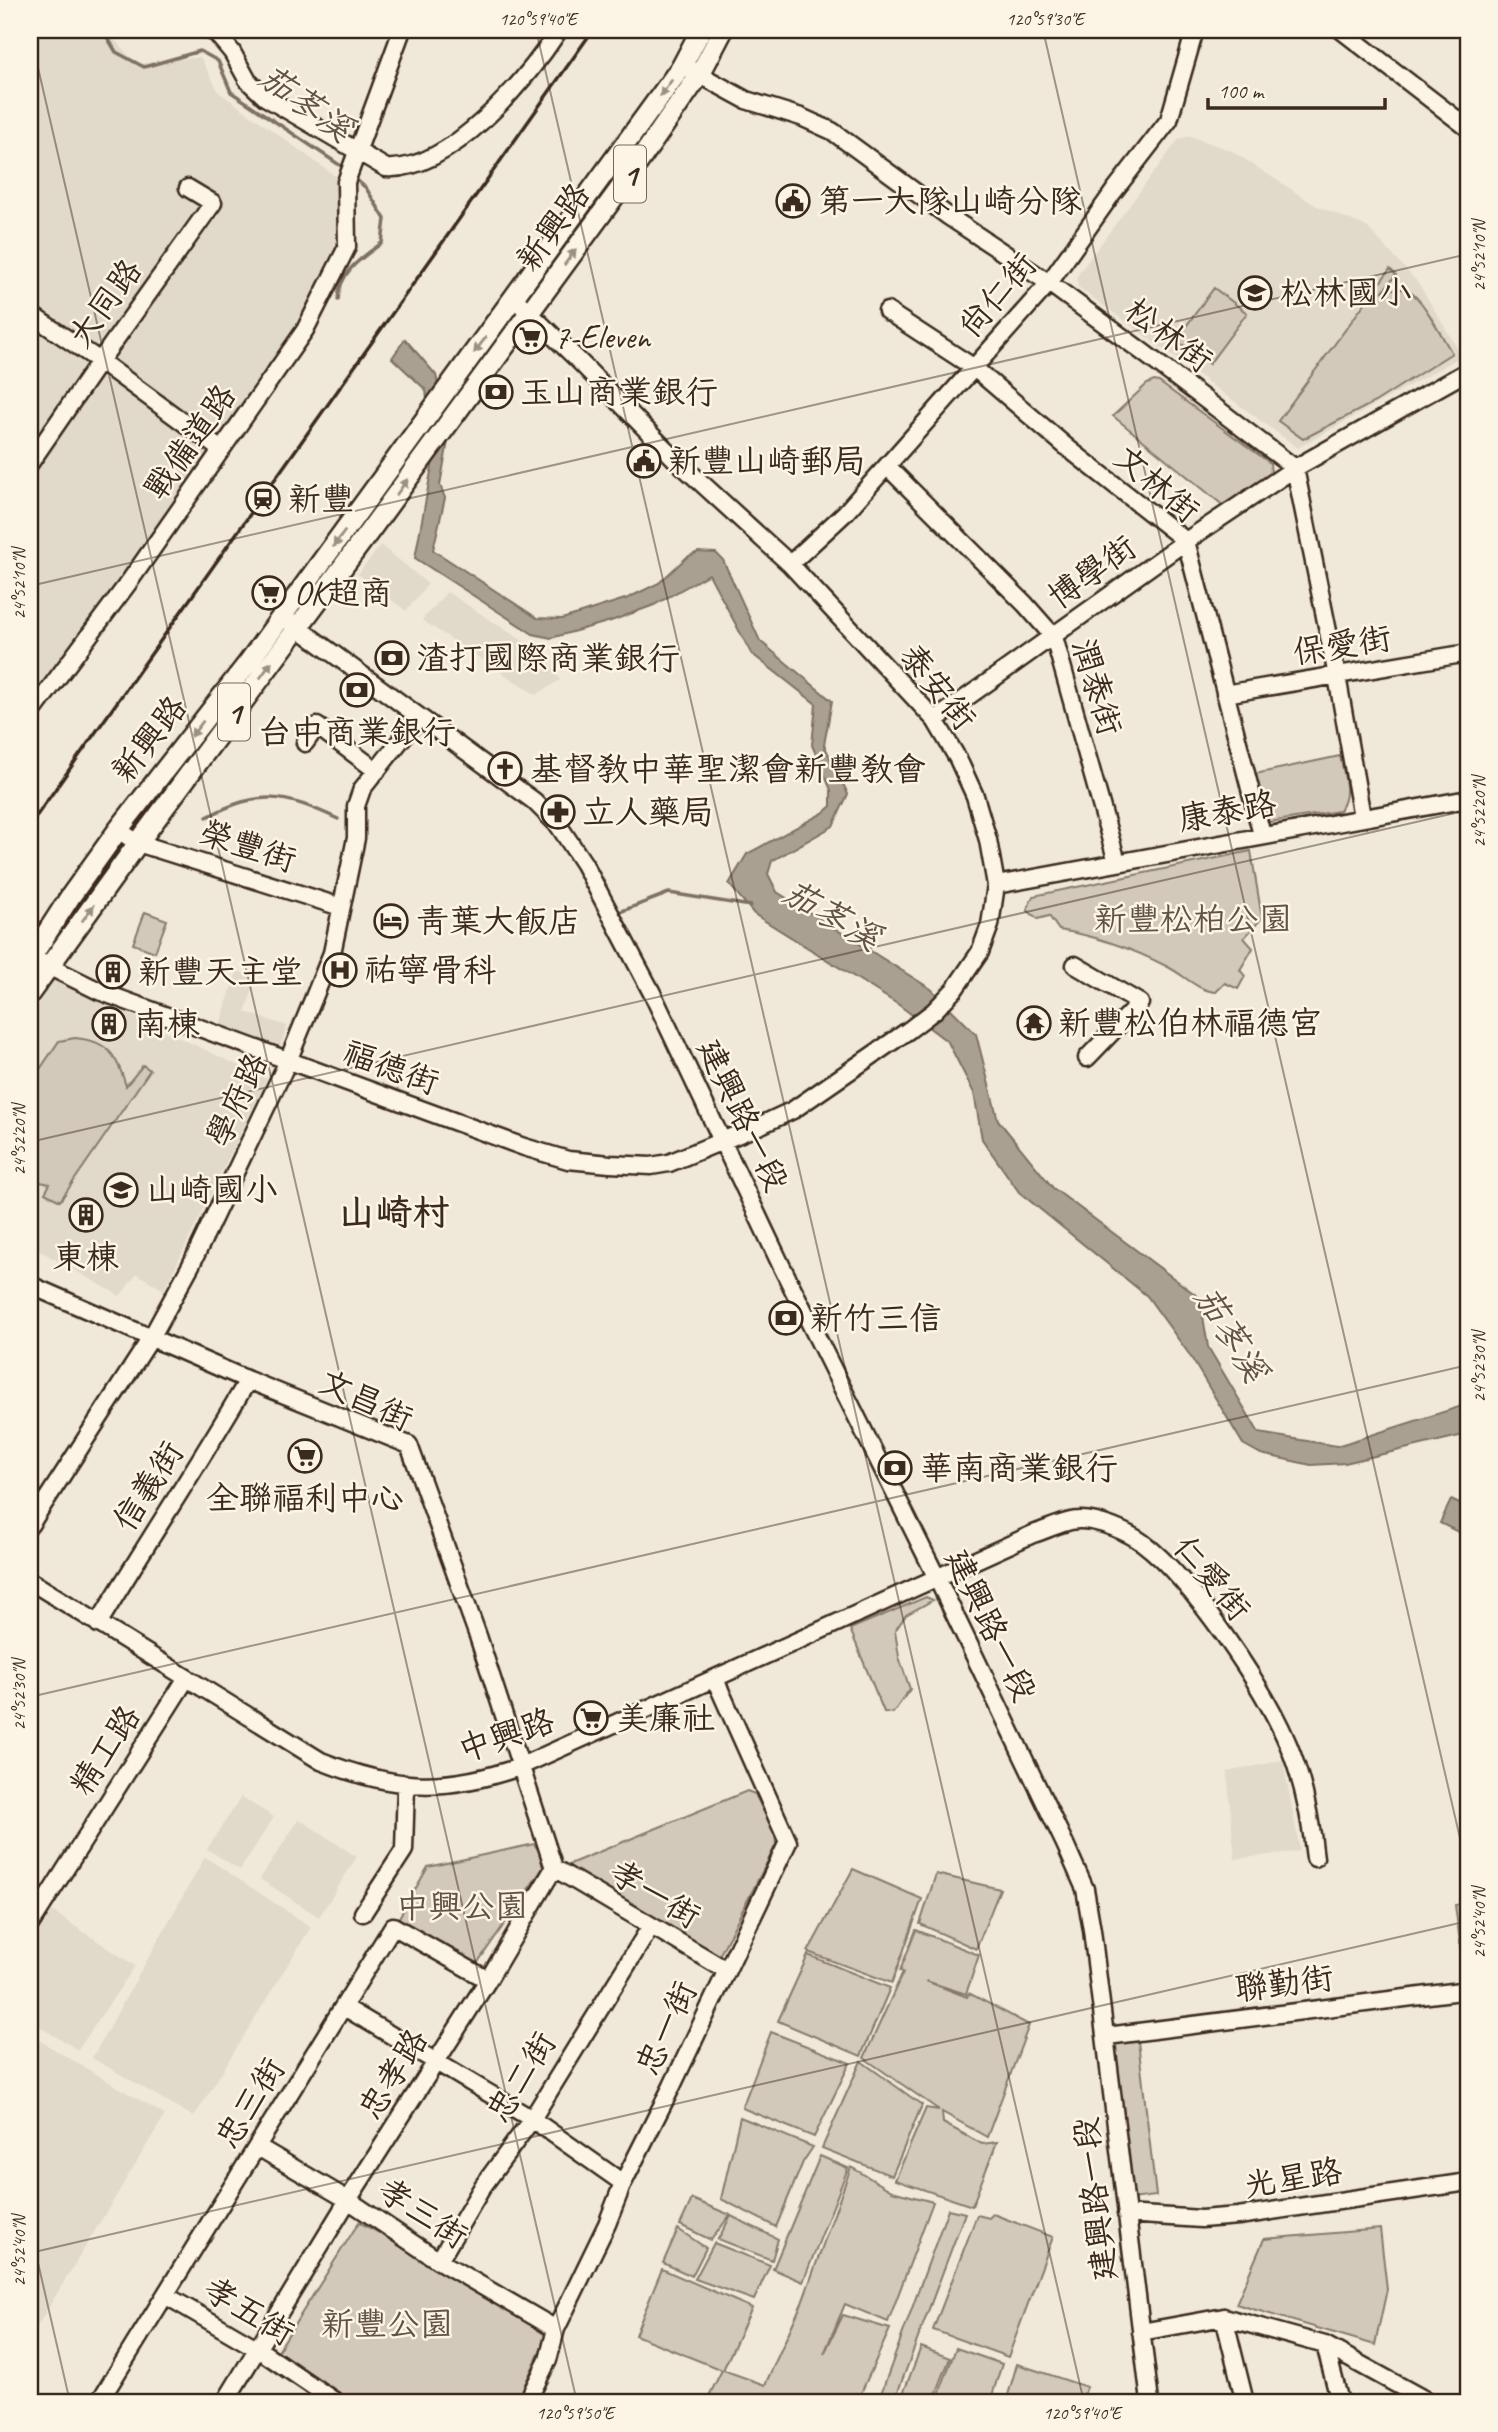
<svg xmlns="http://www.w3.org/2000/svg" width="1498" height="2432" viewBox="0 0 1498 2432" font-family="Caveat,'LXGW WenKai TC',sans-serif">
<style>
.built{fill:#e1d9c9}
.green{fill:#d2c9ba;stroke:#867a6c;stroke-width:2}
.water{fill:#aaa091;stroke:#7e7163;stroke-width:2}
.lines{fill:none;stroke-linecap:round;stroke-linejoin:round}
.stream{stroke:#7e7163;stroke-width:3.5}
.minor-casing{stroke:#3b2a1e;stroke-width:21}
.major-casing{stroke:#3b2a1e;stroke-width:24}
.minor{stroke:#fcf5e5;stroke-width:16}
.major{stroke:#fcf5e5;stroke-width:19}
.rail{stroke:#3b2a1e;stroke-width:3.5}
.oneway{fill:#9c9082}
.ticks{fill:none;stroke:#3b2a1e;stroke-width:2;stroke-opacity:0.45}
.labels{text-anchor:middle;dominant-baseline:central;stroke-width:5;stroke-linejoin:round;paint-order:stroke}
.shield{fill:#fcf5e5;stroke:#75675a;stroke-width:2}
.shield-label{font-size:32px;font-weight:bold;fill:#3b2a1e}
.poi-label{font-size:33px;fill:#3b2a1e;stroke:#fcf5e5;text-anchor:start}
.street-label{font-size:33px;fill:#3b2a1e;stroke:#fcf5e5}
.park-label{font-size:33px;fill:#615245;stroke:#fcf5e5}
.water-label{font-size:35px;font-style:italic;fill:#625346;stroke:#fcf5e5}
.quarter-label{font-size:37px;font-weight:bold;fill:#3b2a1e;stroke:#fcf5e5}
.neatline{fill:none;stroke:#3b2a1e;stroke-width:2.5}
.ticks-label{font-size:18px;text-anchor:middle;fill:#3b2a1e}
</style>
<rect width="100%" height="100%" fill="#f0e9d9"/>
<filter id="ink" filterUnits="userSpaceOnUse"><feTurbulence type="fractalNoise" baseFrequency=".0143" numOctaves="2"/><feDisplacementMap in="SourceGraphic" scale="14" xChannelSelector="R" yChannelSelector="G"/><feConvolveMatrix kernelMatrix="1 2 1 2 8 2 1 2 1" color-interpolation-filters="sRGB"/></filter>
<g filter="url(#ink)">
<path class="built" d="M 30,30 L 106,30 L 136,64 L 200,57 L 219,92 L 338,178 L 344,246 L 316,301 L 30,716 Z
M 1190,136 L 1232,151 L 1315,205 L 1367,227 L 1419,284 L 1462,356 L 1298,448 L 1078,287 L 1076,277 L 1179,139 Z
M 381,545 L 428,584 L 406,611 L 358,574 Z
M 447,592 L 546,656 L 560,680 L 536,695 L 422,620 Z
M 237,971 L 257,977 L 245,1012 L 287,1026 L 280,1047 L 219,1027 Z
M 54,979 L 267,1079 L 164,1290 L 137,1274 L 120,1296 L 30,1245 L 30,1017 Z
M 1283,1760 L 1300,1851 L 1235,1859 L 1227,1772 Z
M 241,1797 L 274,1817 L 240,1870 L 207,1849 Z
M 299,1819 L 357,1857 L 319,1917 L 260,1879 Z
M 205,1857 L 311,1927 L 194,2117 L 92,2058 Z
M 52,1911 L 135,1966 L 78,2050 L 30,2021 L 30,1945 Z
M 30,2035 L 165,2115 L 30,2338 Z"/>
<path class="green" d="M 1390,269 L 1396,275 L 1383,291 C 1392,289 1402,287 1410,292 C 1424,300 1443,339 1452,353 L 1375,402 L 1303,439 L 1278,421 Z
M 1214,288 L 1247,313 L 1209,364 L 1176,340 Z
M 1154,381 L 1159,382 L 1270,463 L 1271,474 L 1225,507 L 1113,416 L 1147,384 Z
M 1340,756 C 1344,774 1352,796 1339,811 L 1270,822 L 1263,820 L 1250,775 Z
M 1251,851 L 1262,918 L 1244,938 L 1253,948 L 1240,970 L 1245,976 L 1238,989 L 1225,983 L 1216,992 C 1198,991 1184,975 1168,967 C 1133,949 1098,936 1059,930 L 1049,916 L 1038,919 L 1027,910 L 1033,896 Z
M 145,912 L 167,920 L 155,952 L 133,944 Z
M 75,1038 C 109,1041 117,1056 126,1086 L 143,1065 L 150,1070 L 60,1201 L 45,1193 L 50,1184 L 30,1180 L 30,1084 L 59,1041 Z
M 926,1597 L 933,1600 L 906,1615 L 895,1631 L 899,1657 L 910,1689 L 893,1713 L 884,1712 L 850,1629 Z
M 747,1791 L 755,1794 L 775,1834 L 776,1845 L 718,1958 L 567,1869 L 568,1866 L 572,1863 Z
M 534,1844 L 539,1851 L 543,1868 L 476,1965 L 397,1921 L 428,1867 Z
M 853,1869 L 922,1899 L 892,1983 L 808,1952 Z
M 936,1874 L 1000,1889 L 976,1949 L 920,1924 Z
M 1468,1903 L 1468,1978 L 1465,1979 L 1455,1905 Z
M 916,1930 L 979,1955 L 966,1994 L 926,1981 L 967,1997 L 969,1993 L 1029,2025 L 987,2137 L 942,2112 L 943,2123 L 982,2144 L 997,2142 L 972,2206 L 895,2180 L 926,2108 L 939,2110 L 864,2058 L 903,1972 L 900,1971 Z
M 808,1955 L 890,1988 L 861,2056 L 778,2021 Z
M 771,2032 L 850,2063 L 814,2137 L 742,2108 Z
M 1138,2041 L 1156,2196 L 1132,2199 L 1114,2044 Z
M 861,2061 L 922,2105 L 892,2176 L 822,2148 Z
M 740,2117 L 813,2147 L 803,2162 L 776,2227 L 721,2199 Z
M 820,2156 L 848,2168 L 803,2282 L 773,2269 Z
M 851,2167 L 892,2191 L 933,2202 L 888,2322 L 845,2304 L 824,2354 L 843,2315 L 890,2329 L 857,2402 L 804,2402 L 805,2399 L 797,2397 L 795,2402 L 759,2402 L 760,2398 L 758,2402 L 706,2402 L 722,2370 L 635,2335 L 662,2269 L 752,2308 L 723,2370 L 765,2385 L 802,2303 Z
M 692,2199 L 730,2215 L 711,2240 L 680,2225 Z
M 948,2209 L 965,2213 L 894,2402 L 878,2402 Z
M 993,2214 L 1053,2237 L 1008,2357 L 933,2330 L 977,2215 L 989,2218 Z
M 731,2216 L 778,2239 L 772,2260 L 718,2239 Z
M 359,2222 L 441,2266 L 547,2336 L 517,2402 L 351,2402 L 276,2354 Z
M 678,2229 L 706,2248 L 692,2276 L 663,2263 Z
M 1380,2229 L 1387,2289 L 1375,2345 L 1236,2304 L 1264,2239 Z
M 714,2243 L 770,2265 L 754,2300 L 695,2279 Z
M 921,2347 L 950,2358 L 933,2402 L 900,2402 Z
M 956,2348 L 1002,2364 L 990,2402 L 936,2402 Z
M 1017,2364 L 1087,2387 L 1081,2402 L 1006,2402 Z"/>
<path class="water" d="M 405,339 L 436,375 L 449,436 L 440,485 L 445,498 L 433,550 L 537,618 L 562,619 L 628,598 L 659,583 L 687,557 L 698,552 L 716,553 L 723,560 L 760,641 L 832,701 L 824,745 L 848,794 L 833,826 L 772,861 L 768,874 L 777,892 L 931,989 L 976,1034 L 998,1120 L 1053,1188 L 1200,1298 L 1208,1347 L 1259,1433 L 1337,1446 L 1468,1404 L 1468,1434 L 1345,1463 L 1311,1465 L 1261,1454 L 1243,1444 L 1189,1354 L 1147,1296 L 1019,1192 L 982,1139 L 974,1093 L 948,1042 L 899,1005 L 754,914 L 729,884 L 747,854 L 823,813 L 831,806 L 831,790 L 812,745 L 816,704 L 751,653 L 709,574 L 654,605 L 611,621 L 551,638 L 533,634 L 415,558 L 433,461 L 426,390 L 392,358 Z
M 1451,1500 L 1468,1508 L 1468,1537 L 1440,1523 Z"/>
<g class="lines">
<path class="stream" d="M 103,30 L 116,52 L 144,67 L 200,51 L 218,61 L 231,92 L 344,168
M 338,300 C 339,272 361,258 382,243 L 385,219 L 366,188 L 352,176
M 207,817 C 260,789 284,794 338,819
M 617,913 L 669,893 L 751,906"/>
<defs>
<path id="minor" d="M 209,30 L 216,33 L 232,52 L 248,81 L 265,97 L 386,168 C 450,172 527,79 559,30
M 1341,30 L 1468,128
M 691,70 L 746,100 L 801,117 L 832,131 L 948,216 L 1049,283 L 1144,353 L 1295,468 L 1337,676 L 1362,817
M 887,311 L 973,367 L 1069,449 L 1186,541 L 1262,835
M 30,314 L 100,361 L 221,450
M 30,463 L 100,361 L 213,203 L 188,188
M 887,466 L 1025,604 L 1054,637 L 1117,862
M 790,564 L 845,513 L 1049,283 L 1114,191 L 1169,120 L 1195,30
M 290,622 L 534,801 L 559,826 L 584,864 L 652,993 L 781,1265 L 937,1578 L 1065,1844 L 1085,1889 L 1092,1930 L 1150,2402
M 1225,694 L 1468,653
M 30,715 L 129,582 L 305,330 L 347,247 L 346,182 L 402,30
M 935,720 L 1186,541 L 1295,468 L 1468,371
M 305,743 L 317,726 L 377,771
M 118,830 L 138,843 L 341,907
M 996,885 L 1468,799
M 40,962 L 99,991 L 524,1147 L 568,1160 L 610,1164 L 651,1166 L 669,1163 L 763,1124 L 793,1110 L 909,1030 L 934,1011 L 954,990 L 980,952 L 990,925 L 996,885 L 988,840 L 975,796 L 958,759 L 935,720 L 790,564 L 674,458 L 578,360 L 514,298
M 1075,965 L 1140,1003 L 1087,1058
M 30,1285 L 248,1380 L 409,1445 L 478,1636 L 554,1868 L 488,1980 L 348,2200 L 225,2402
M 30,1525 L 151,1338 L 191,1265 L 288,1061 L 332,953 L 356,838 L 356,806 L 362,789 L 419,717
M 30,1581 L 321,1761 C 394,1790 445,1793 519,1767 L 1033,1534 C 1047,1530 1065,1520 1079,1520 C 1098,1519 1128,1532 1143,1543 C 1192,1580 1264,1687 1288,1744 C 1303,1780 1311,1820 1315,1858
M 98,1624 C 147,1542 200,1463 248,1380
M 554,1868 L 726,1970
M 363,1913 L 404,1850 L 406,1785
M 30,1925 L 186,1679
M 344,2007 L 532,2119 L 623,2183
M 1107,2036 L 1468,1990
M 258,2147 L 348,2200 L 439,2261 L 556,2329
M 1126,2214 L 1201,2219 L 1238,2216 L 1468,2182
M 439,2261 L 483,2186 L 532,2119 L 651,1926
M 165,2295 L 258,2349 L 336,2402
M 1224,2317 L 1245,2402
M 1141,2332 L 1224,2317 L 1325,2345 L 1429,2402
M 1325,2345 L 1340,2402
M 99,2402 L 393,1926 L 488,1980
M 527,2402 L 548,2360 L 556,2329 L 607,2224 L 623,2183 L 672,2086 L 788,1842 L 715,1679"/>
<path id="major" d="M 30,959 L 70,897 L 118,830 L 248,663 L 682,66 L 701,30
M 30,993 L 138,843 L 371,529 L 619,190 L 700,74 L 723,30"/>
</defs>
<use href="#minor" class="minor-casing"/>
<use href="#major" class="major-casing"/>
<use href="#minor" class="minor"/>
<use href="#major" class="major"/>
<path class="rail" d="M 30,825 L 593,30"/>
</g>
<defs><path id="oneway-solid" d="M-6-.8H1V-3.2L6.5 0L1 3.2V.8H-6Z" transform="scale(1.75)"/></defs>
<g class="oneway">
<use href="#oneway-solid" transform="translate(666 88) rotate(126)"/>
<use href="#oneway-solid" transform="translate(570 257) rotate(-54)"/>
<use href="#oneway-solid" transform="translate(480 345) rotate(127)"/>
<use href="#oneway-solid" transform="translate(402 487) rotate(-54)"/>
<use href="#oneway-solid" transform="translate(339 539) rotate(126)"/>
<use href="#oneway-solid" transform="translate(266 670) rotate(-54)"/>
<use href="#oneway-solid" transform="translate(197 729) rotate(128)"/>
<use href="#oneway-solid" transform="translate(88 913) rotate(-54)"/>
</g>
</g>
<path class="ticks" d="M 536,30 L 1084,2402M 1043,30 L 1468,1873M 30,31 L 34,30M 30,33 L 577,2402M 30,586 L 1468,254M 30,1142 L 1468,810M 30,1697 L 1468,1365M 30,2228 L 70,2402M 30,2253 L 1468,1921"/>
<defs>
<symbol id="civic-ring" viewBox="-11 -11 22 22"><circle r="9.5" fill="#fcf5e5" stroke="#3b2a1e" stroke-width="1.5"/><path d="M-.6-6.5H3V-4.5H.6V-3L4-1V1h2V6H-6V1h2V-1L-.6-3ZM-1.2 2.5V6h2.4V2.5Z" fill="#3b2a1e"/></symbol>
<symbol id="school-ring" viewBox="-11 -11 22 22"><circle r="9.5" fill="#fcf5e5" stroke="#3b2a1e" stroke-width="1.5"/><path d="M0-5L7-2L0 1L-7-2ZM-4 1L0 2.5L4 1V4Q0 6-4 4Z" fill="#3b2a1e"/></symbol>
<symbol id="supermarket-ring" viewBox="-11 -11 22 22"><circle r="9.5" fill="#fcf5e5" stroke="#3b2a1e" stroke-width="1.5"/><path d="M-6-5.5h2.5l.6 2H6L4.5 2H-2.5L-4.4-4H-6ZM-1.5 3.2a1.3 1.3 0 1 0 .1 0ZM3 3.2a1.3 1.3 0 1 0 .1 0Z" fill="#3b2a1e"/></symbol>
<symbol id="bank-ring" viewBox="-11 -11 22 22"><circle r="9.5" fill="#fcf5e5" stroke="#3b2a1e" stroke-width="1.5"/><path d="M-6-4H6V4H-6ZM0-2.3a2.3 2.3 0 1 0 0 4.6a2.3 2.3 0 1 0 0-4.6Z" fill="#3b2a1e"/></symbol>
<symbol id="station-ring" viewBox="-11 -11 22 22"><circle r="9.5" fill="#fcf5e5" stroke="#3b2a1e" stroke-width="1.5"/><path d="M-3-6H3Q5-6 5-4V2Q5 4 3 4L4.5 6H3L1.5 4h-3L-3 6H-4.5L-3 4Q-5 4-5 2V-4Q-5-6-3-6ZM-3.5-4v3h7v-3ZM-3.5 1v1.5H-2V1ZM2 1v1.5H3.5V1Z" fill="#3b2a1e"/></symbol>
<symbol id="church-ring" viewBox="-11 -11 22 22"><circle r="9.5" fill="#fcf5e5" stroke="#3b2a1e" stroke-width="1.5"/><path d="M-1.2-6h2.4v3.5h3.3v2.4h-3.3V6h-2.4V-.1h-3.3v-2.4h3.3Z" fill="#3b2a1e"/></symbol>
<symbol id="pharmacy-ring" viewBox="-11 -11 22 22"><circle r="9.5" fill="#fcf5e5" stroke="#3b2a1e" stroke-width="1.5"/><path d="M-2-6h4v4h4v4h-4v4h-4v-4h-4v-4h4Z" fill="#3b2a1e"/></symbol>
<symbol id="hotel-ring" viewBox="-11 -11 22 22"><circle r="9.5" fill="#fcf5e5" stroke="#3b2a1e" stroke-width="1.5"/><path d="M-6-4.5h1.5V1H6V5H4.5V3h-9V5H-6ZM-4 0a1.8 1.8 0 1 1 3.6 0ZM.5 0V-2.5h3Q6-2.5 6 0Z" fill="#3b2a1e"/></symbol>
<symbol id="hospital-ring" viewBox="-11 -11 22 22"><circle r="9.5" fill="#fcf5e5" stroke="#3b2a1e" stroke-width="1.5"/><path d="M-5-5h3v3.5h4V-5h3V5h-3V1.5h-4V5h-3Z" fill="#3b2a1e"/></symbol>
<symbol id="building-ring" viewBox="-11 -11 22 22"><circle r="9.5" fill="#fcf5e5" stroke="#3b2a1e" stroke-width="1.5"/><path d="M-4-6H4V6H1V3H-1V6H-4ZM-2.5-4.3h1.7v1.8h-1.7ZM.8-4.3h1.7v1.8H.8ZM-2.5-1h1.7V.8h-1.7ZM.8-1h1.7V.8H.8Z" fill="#3b2a1e"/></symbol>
<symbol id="temple-ring" viewBox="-11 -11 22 22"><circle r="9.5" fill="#fcf5e5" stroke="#3b2a1e" stroke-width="1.5"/><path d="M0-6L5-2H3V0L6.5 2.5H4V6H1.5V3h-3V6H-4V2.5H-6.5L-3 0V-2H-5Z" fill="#3b2a1e"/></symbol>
</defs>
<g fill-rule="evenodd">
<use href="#civic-ring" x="774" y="182" width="38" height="38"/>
<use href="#school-ring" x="1236" y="274" width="38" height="38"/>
<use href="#supermarket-ring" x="511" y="318" width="38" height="38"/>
<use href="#bank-ring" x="477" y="373" width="38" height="38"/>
<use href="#civic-ring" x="625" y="442" width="38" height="38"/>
<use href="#station-ring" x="244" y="480" width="38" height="38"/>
<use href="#supermarket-ring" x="250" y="574" width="38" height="38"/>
<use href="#bank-ring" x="373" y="639" width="38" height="38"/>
<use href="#bank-ring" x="338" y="671" width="38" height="38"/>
<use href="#church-ring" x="486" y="750" width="38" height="38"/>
<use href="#pharmacy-ring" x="539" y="793" width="38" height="38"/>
<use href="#hotel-ring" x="372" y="902" width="38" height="38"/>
<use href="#hospital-ring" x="321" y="951" width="38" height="38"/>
<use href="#building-ring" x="94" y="953" width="38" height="38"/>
<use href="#temple-ring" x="1015" y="1004" width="38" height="38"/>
<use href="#building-ring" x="90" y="1005" width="38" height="38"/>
<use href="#school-ring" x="102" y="1171" width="38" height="38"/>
<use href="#building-ring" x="67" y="1196" width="38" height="38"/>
<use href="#bank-ring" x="767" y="1299" width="38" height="38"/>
<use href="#supermarket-ring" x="286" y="1437" width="38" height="38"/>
<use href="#bank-ring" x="876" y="1449" width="38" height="38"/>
<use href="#supermarket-ring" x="572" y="1699" width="38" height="38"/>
</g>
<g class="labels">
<g class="shield">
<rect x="614" y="145.5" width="32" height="57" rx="5"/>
<rect x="218" y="683.5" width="32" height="57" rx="5"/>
</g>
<g class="shield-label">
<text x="630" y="174">1</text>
<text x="234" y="712">1</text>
</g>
<g class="poi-label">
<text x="818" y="201">第一大隊山崎分隊</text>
<text x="1280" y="293">松林國小</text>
<text x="554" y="337">7-Eleven</text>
<text x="520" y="392">玉山商業銀行</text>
<text x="668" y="461">新豐山崎郵局</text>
<text x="288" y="499">新豐</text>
<text x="294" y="593">OK超商</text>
<text x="416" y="658">渣打國際商業銀行</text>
<text x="357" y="732" text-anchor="middle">台中商業銀行</text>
<text x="530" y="769">基督教中華聖潔會新豐教會</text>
<text x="582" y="812">立人藥局</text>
<text x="416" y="921">青葉大飯店</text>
<text x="364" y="970">祐寧骨科</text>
<text x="138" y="972">新豐天主堂</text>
<text x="1058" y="1023">新豐松伯林福德宫</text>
<text x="134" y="1024">南棟</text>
<text x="146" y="1190">山崎國小</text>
<text x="86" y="1257" text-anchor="middle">東棟</text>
<text x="810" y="1318">新竹三信</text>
<text x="920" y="1468">華南商業銀行</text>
<text x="305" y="1498" text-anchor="middle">全聯福利中心</text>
<text x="616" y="1718">美廉社</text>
</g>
<g class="street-label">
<text transform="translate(553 227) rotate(-54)">新興路</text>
<text transform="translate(997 295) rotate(-49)">尚仁街</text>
<text transform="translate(105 303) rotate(-54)">大同路</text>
<text transform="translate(1169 335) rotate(37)">松林街</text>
<text transform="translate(190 442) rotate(-55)">戰備道路</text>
<text transform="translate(1157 484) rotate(40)">文林街</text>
<text transform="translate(1092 572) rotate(-36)">博學街</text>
<text transform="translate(1342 645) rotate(-9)">保愛街</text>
<text transform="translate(938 687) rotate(51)">泰安街</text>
<text transform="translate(1097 687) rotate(73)">潤泰街</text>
<text transform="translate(149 739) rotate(-52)">新興路</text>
<text transform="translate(1227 811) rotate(-10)">康泰路</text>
<text transform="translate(248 846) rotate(18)">榮豐街</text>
<text transform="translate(391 1067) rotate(20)">福德街</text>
<text transform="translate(237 1100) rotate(-65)">學府路</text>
<text transform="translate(743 1115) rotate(64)">建興路一段</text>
<text transform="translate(366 1400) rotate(25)">文昌街</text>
<text transform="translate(148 1486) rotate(-57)">信義街</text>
<text transform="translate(1212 1578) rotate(50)">仁愛街</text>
<text transform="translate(991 1625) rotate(64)">建興路一段</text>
<text transform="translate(506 1735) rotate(-19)">中興路</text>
<text transform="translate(105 1750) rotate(-57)">精工路</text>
<text transform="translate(655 1894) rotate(31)">孝一街</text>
<text transform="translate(1284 1983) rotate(-7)">聯勤街</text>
<text transform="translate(666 2028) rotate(-65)">忠一街</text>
<text transform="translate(393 2074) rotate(-58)">忠孝路</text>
<text transform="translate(521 2077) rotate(-58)">忠二街</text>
<text transform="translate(250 2103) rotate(-58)">忠三街</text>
<text transform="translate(1293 2178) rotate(-9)">光星路</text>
<text transform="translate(1095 2199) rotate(-97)">建興路一段</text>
<text transform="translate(423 2213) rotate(33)">孝三街</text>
<text transform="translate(249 2311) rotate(31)">孝五街</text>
</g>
<g class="park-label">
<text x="1193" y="919">新豐松柏公園</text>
<text x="462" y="1906">中興公園</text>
<text x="387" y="2324">新豐公園</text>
</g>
<g class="water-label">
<text transform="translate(306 103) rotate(36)">茄苳溪</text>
<text transform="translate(832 915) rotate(30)">茄苳溪</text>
<text transform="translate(1231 1334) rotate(58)">茄苳溪</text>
</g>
<g class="quarter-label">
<text x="394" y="1212">山崎村</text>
</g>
</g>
<rect width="1498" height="2432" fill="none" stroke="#fcf5e5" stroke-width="77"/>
<path d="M1208 98v10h177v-10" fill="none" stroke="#3b2a1e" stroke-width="3.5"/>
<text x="1218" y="98" font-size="21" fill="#3b2a1e" stroke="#fcf5e5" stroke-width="5" paint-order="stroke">100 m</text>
<rect x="38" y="38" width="1422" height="2356" class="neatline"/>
<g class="ticks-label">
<text x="538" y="25">120°59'40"E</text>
<text x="1045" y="25">120°59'30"E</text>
<text transform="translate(1479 256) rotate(-90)" y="6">24°52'10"N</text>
<text transform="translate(19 584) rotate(-90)" y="6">24°52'10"N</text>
<text transform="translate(1479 812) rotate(-90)" y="6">24°52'20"N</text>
<text transform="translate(19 1140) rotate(-90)" y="6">24°52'20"N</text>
<text transform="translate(1479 1367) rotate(-90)" y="6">24°52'30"N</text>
<text transform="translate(19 1695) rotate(-90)" y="6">24°52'30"N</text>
<text transform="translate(1479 1923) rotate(-90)" y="6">24°52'40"N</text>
<text transform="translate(19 2251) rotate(-90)" y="6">24°52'40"N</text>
<text x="575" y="2419">120°59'50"E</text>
<text x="1082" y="2419">120°59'40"E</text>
</g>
</svg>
